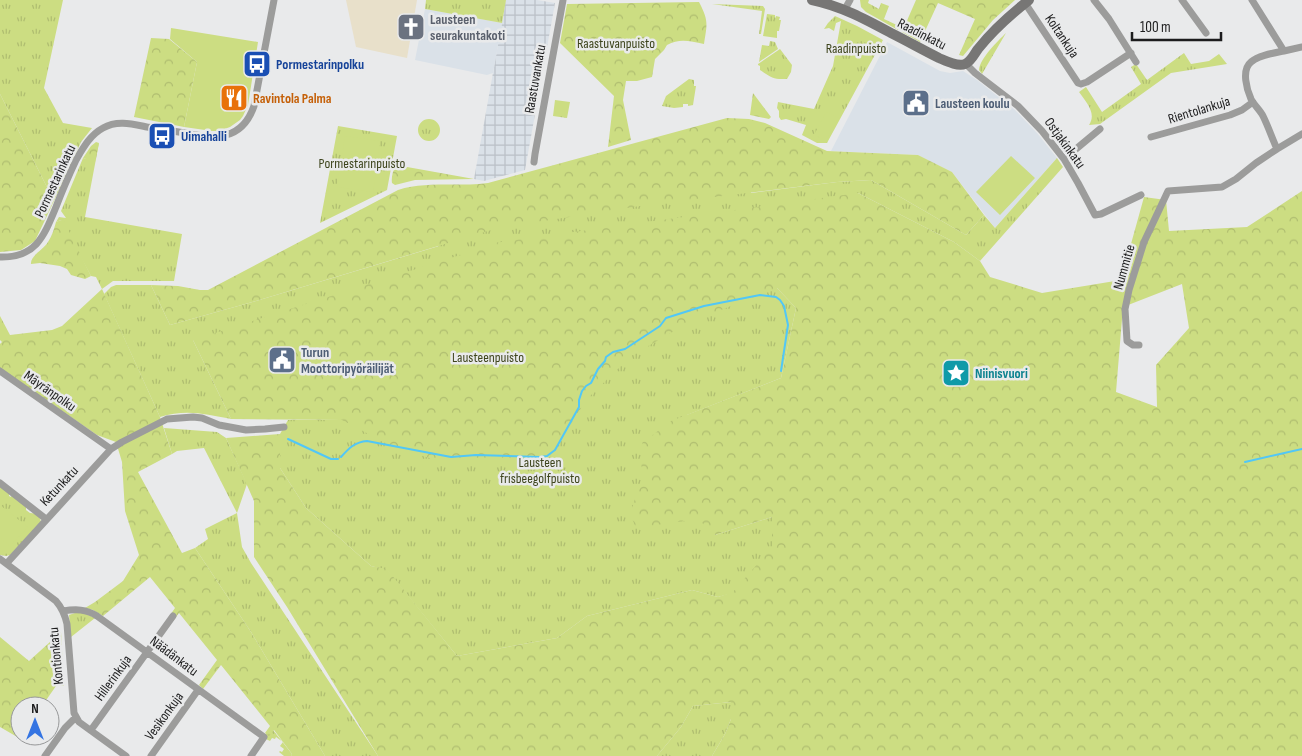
<svg xmlns="http://www.w3.org/2000/svg" width="1302" height="756" viewBox="0 0 1302 756" font-family="'Sofia Sans Condensed',sans-serif">
<style>
.commercial{fill:#e8e0ca}
.industrial{fill:url(#industrial-grid)}
.built{fill:#dae1e8}
.grass{fill:url(#grass-tufts)}
.forest{fill:url(#forest-crowns);fill-rule:evenodd}
.pitch{fill:#ccdd82}
.lines{fill:none;stroke-linecap:round;stroke-linejoin:round}
.stream{stroke:#51c7f7;stroke-width:2}
.street{stroke:#9c9c9b;stroke-width:7}
.secondary{stroke:#777675;stroke-width:10}
.labels{text-anchor:middle;dominant-baseline:central;stroke-width:5;stroke-linejoin:round;paint-order:stroke}
.worship-label{font-size:14px;font-weight:bold;fill:#5b616d;stroke:#e9eaeb;text-anchor:start}
.street-label{font-size:14px;fill:#1c1c1d;stroke:#e9eaeb}
.park-label{font-size:14px;fill:#3d441c;stroke:#e9eaeb}
.transit-label{font-size:14px;font-weight:bold;fill:#164399;stroke:#e9eaeb;text-anchor:start}
.food-label{font-size:14px;font-weight:bold;fill:#c56008;stroke:#e9eaeb;text-anchor:start}
.service-label{font-size:14px;font-weight:bold;fill:#4e5e75;stroke:#e9eaeb;text-anchor:start}
.culture-label{font-size:14px;font-weight:bold;fill:#0d838f;stroke:#e9eaeb;text-anchor:start}
</style>
<defs>
<pattern id="industrial-grid" width="8" height="8" patternUnits="userSpaceOnUse" patternTransform="scale(1.25)"><rect width="8" height="8" fill="#dae1e8"/><path d="M0 4h8M4 0v8" fill="none" stroke="#bac0c7"/></pattern>
<pattern id="grass-tufts" width="24" height="20" patternUnits="userSpaceOnUse" patternTransform="scale(1.25)"><rect width="24" height="20" fill="#ccdd82"/><path d="M3 7l-1-3M5 7V3M7 7l1-3M15 17l-1-3M17 17v-4M19 17l1-3" fill="none" stroke="#afbd70"/></pattern>
<pattern id="forest-crowns" width="20" height="18" patternUnits="userSpaceOnUse" patternTransform="scale(1.25)"><rect width="20" height="18" fill="#ccdd82"/><path d="M2 6a3 3 0 1 1 6 0M12 15a3 3 0 1 1 6 0" fill="none" stroke="#afbd70"/></pattern>
</defs>
<rect width="100%" height="100%" fill="#e9eaeb"/>
<path class="commercial" d="M 346,0 L 417,0 L 407,58 L 356,47 Z"/>
<path class="industrial" d="M 506,0 L 537,0 L 555,3 L 525,170 L 484,181 L 474,179 Z"/>
<path class="built" d="M 425,9 L 502,23 L 493,73 L 487,75 L 415,60 Z
M 887,42 L 940,71 L 950,73 L 963,71 L 977,80 L 1015,110 L 1037,133 L 1057,158 L 995,228 L 952,172 L 918,155 L 831,151 Z"/>
<path class="grass" d="M 0,0 L 63,0 L 44,88 L 63,123 L 92,128 L 81,142 L 54,201 L 0,94 Z
M 426,0 L 506,0 L 502,23 L 425,9 Z
M 860,0 L 869,0 L 868,3 L 879,9 L 881,3 L 889,6 L 884,19 L 899,26 L 898,30 L 866,12 L 861,7 Z
M 712,4 L 763,6 L 765,9 L 761,34 L 759,34 L 762,11 Z
M 767,14 L 775,15 L 775,19 L 776,16 L 780,17 L 779,20 L 781,20 L 779,31 L 777,31 L 777,38 L 763,36 Z
M 835,16 L 857,26 L 883,40 L 827,143 L 817,143 L 802,135 L 806,125 L 786,119 L 781,120 L 779,117 L 779,111 L 777,108 L 778,102 L 814,109 L 833,66 L 841,21 L 836,23 L 834,31 L 829,28 L 824,29 L 828,23 Z
M 1006,33 L 982,74 L 979,70 C 980,58 998,41 1006,33 Z
M 770,41 L 775,42 L 778,49 L 759,62 L 762,45 L 769,46 Z
M 780,49 L 792,65 L 791,72 L 787,79 C 784,79 781,79 779,79 C 772,79 766,74 760,70 L 760,66 L 758,65 L 758,64 Z
M 1184,53 L 1191,64 L 1209,61 L 1219,54 L 1227,64 L 1171,73 L 1100,124 L 1089,125 C 1097,113 1086,102 1079,92 L 1086,87 L 1102,112 L 1141,84 L 1131,67 L 1136,64 L 1147,80 Z
M 689,79 L 694,80 L 694,86 L 696,86 L 693,105 L 688,106 L 688,104 L 683,104 L 683,107 L 674,108 L 662,106 L 666,96 Z
M 555,100 L 570,102 L 567,118 L 553,116 Z
M418 130a11 11 0 1 1 22 0a11 11 0 1 1-22 0Z
M 338,126 L 397,136 L 387,190 L 320,223 Z
M 99,143 L 85,217 L 182,234 L 174,281 L 113,281 L 102,289 L 96,277 L 91,276 L 61,220 L 56,222 L 59,217 L 66,218 L 61,211 L 83,158 L 87,159 Z
M 1057,158 L 1063,167 L 980,261 L 954,242 L 858,193 L 777,288 L 796,308 L 781,378 L 687,415 L 715,535 L 772,517 L 773,531 L 954,387 L 735,730 L 729,594 L 718,597 L 692,590 L 587,616 L 557,638 L 457,656 L 387,570 L 371,566 L 306,508 L 280,468 L 280,434 L 288,420 L 342,420 L 193,340 L 231,419 C 205,414 186,409 160,417 L 104,294 L 111,287 L 116,285 L 151,285 L 170,325 L 256,301 L 439,246 L 433,221 L 744,168 L 751,193 L 837,182 L 871,180 L 966,235 L 984,215 L 995,228 Z
M 164,428 L 217,432 L 226,438 L 247,484 L 237,513 L 242,547 L 251,563 L 378,756 L 325,756 L 251,632 L 195,548 L 208,539 L 205,529 L 237,513 L 204,448 L 177,451 L 172,454 Z
M 0,485 L 9,493 L 9,496 L 11,497 L 12,494 L 26,507 L 26,510 L 30,513 C 36,513 40,516 41,522 L 10,555 L 6,556 L 0,555 Z
M 78,612 L 84,613 L 95,618 L 71,637 L 69,615 Z
M 731,702 L 731,719 L 725,734 L 712,756 L 657,756 L 681,727 L 693,706 Z
M 273,730 L 292,754 L 291,756 L 284,756 L 279,752 L 280,751 L 282,752 L 284,749 L 280,746 L 283,742 L 276,737 L 275,739 L 272,738 L 270,741 L 266,739 L 266,734 Z"/>
<path class="forest" d="M 916,0 L 1015,0 L 993,20 L 963,56 L 959,55 L 975,19 L 938,3 L 920,42 L 902,32 Z
M 699,2 C 709,21 707,24 704,44 C 689,41 680,38 667,45 L 664,50 L 655,59 L 652,77 L 637,81 L 626,81 L 623,100 L 631,140 L 608,147 L 614,96 L 560,43 L 567,4 Z
M 151,38 L 169,39 L 197,62 L 184,127 L 134,117 Z
M 753,93 L 771,117 L 769,119 L 750,115 Z
M 0,94 L 54,201 L 35,241 L 21,250 L 0,252 Z
M 727,118 L 749,119 L 765,123 L 827,151 L 918,155 L 952,172 L 984,215 L 966,235 L 871,180 L 837,182 L 640,206 L 498,228 L 256,301 L 170,325 L 151,285 L 178,286 L 200,290 L 208,290 L 398,190 C 427,181 458,187 488,183 Z
M 96,142 L 99,143 L 95,162 L 83,158 L 91,146 Z
M 396,165 L 474,179 L 415,180 L 395,185 L 392,183 C 391,178 393,170 396,165 Z
M 1302,191 L 1302,756 L 712,756 L 725,734 L 731,719 L 731,702 L 693,706 L 681,727 L 657,756 L 378,756 L 287,607 L 254,557 L 254,501 L 226,438 L 280,434 L 280,468 L 306,508 L 371,566 L 387,569 L 457,656 L 557,638 L 587,616 L 692,590 L 718,597 L 733,592 L 772,547 L 772,517 L 715,535 L 698,519 L 636,528 L 630,514 L 641,481 L 642,443 L 671,421 L 781,378 L 796,308 L 777,288 L 688,323 L 631,356 L 587,399 L 549,458 L 508,463 L 447,463 L 395,448 L 342,420 L 231,419 L 193,340 L 501,242 L 858,193 L 954,242 L 980,261 L 990,277 L 1042,293 L 1121,280 L 1144,197 L 1166,200 L 1169,231 L 1247,227 ZM 1182,284 L 1189,328 L 1156,365 L 1157,407 L 1116,392 L 1123,307 Z
M 61,220 L 64,221 L 91,276 L 85,279 L 71,275 L 67,269 L 60,266 L 40,263 L 31,264 C 30,256 43,250 48,242 C 52,236 54,229 56,222 Z
M 102,289 L 160,417 L 172,454 L 138,472 L 182,553 L 195,548 L 251,632 L 325,756 L 291,756 L 292,754 L 274,730 L 269,736 L 265,733 L 270,726 L 221,665 L 203,689 L 199,685 L 217,660 L 179,613 L 173,621 L 168,618 L 175,608 L 150,577 L 103,616 L 93,610 L 85,608 L 95,602 L 123,581 L 139,555 L 125,511 L 122,462 L 116,442 L 97,435 L 0,368 L 0,344 L 2,342 L 0,340 L 0,316 L 10,335 L 52,330 L 62,326 Z
M 61,632 L 64,686 L 56,686 L 42,706 L 20,706 L 20,736 L 19,738 L 0,727 L 0,637 L 29,661 Z"/>
<path class="pitch" d="M 171,28 L 258,42 L 248,105 L 243,116 L 240,120 L 230,127 L 219,131 L 212,131 L 184,127 L 197,62 L 170,39 Z
M 826,112 L 838,118 L 826,141 L 823,141 L 823,139 L 814,135 Z
M 345,136 L 380,141 L 373,192 L 337,187 Z
M 1011,156 L 1035,178 L 1000,215 L 976,192 Z
M 0,505 L 28,527 L 10,546 L 0,538 Z"/>
<g class="lines">
<path class="stream" d="M 288,439 L 331,459 L 338,459
M 341,457 C 349,448 355,442 367,441 L 451,457 L 476,455 L 540,457 L 547,456 L 555,450 L 579,407 L 579,400 L 582,391 L 586,386 L 591,383 L 598,369 L 605,361 L 606,357 L 613,352 L 625,349 L 660,326 L 666,318 L 704,306 L 760,295 L 776,297 L 780,300 L 784,306 L 788,325 L 781,371
M 1245,462 L 1302,449"/>
<path class="street" d="M 1094,0 L 1109,19 L 1136,62
M 1182,0 L 1206,33
M 1252,0 L 1284,51 C 1274,53 1259,55 1251,62 C 1241,70 1247,90 1251,99 C 1254,105 1260,110 1263,116 C 1268,126 1272,138 1277,149
M 1025,3 L 1078,83 L 1081,84 L 1087,82 L 1131,53
M 845,9 L 850,0
M 1284,51 L 1302,47
M 966,64 L 975,73 L 1018,106 L 1042,131 L 1064,159 L 1078,183 L 1095,215 L 1101,214 L 1141,195
M 1151,137 L 1230,115 L 1242,110 L 1253,102
M 1064,159 L 1100,129
M 534,162 L 535,154 L 563,0
M 0,257 C 36,258 44,236 56,207 C 62,191 69,175 76,160 C 83,148 90,135 103,128 C 117,120 132,124 147,127 C 160,129 172,131 185,133 C 215,139 242,141 254,106 L 274,0
M 1139,345 L 1133,345 L 1127,341 L 1125,309 L 1129,290 L 1144,242 L 1168,191 L 1222,187 L 1236,179 L 1256,163 L 1277,149 L 1302,134
M 0,371 L 111,449 L 7,563
M 111,449 L 122,442 L 167,419 L 193,417 L 202,418 L 219,425 L 246,430 L 265,429 L 284,427
M 0,483 L 46,519
M 0,559 L 56,601 C 62,608 65,615 67,624 L 74,713 L 79,722 L 126,756
M 63,611 C 76,609 86,609 97,616 L 264,737 L 251,756
M 91,730 L 173,616
M 45,756 L 65,728 L 76,717
M 151,756 L 198,690"/>
<path class="secondary" d="M 812,0 C 841,6 865,19 891,33 C 907,41 923,50 939,58 C 946,61 958,67 965,64 C 971,62 975,53 978,49 C 993,30 1010,15 1029,0"/>
</g>
<defs>
<symbol id="church-square" viewBox="-11 -11 22 22"><rect x="-9" y="-9" width="18" height="18" rx="4" fill="#6b7280" stroke="#e9eaeb"/><path d="M-1.2-6h2.4v3.5h3.3v2.4h-3.3V6h-2.4V-.1h-3.3v-2.4h3.3Z" fill="#fff"/></symbol>
<symbol id="bus-square" viewBox="-11 -11 22 22"><rect x="-9" y="-9" width="18" height="18" rx="4" fill="#1a4fb4" stroke="#e9eaeb"/><path d="M-5-6H5V4H4V6H2V4H-2V6H-4V4H-5ZM-3.5-4V0h7V-4ZM-3.5 1.2v1.5H-2V1.2ZM2 1.2v1.5H3.5V1.2Z" fill="#fff"/></symbol>
<symbol id="restaurant-square" viewBox="-11 -11 22 22"><rect x="-9" y="-9" width="18" height="18" rx="4" fill="#e8710a" stroke="#e9eaeb"/><path d="M-5-6h1v4h1v-4h1v4h1v-4h1v5L-1.5 .5V6h-2V.5L-5-1ZM5-6V6H3V1.5H1.5Q1.5-4 5-6Z" fill="#fff"/></symbol>
<symbol id="civic-square" viewBox="-11 -11 22 22"><rect x="-9" y="-9" width="18" height="18" rx="4" fill="#5c6f8a" stroke="#e9eaeb"/><path d="M-.6-6.5H3V-4.5H.6V-3L4-1V1h2V6H-6V1h2V-1L-.6-3ZM-1.2 2.5V6h2.4V2.5Z" fill="#fff"/></symbol>
<symbol id="sight-square" viewBox="-11 -11 22 22"><rect x="-9" y="-9" width="18" height="18" rx="4" fill="#0f9aa8" stroke="#e9eaeb"/><path d="M0-6L1.8-2.2L6-1.7L2.9 1.2L3.7 5.4L0 3.3L-3.7 5.4L-2.9 1.2L-6-1.7L-1.8-2.2Z" fill="#fff"/></symbol>
</defs>
<g fill-rule="evenodd">
<use href="#church-square" x="395" y="11" width="32" height="32"/>
<use href="#bus-square" x="241" y="48" width="32" height="32"/>
<use href="#restaurant-square" x="218" y="82" width="32" height="32"/>
<use href="#civic-square" x="900" y="87" width="32" height="32"/>
<use href="#bus-square" x="146" y="120" width="32" height="32"/>
<use href="#civic-square" x="266" y="344" width="32" height="32"/>
<use href="#sight-square" x="940" y="357" width="32" height="32"/>
</g>
<g class="labels">
<g class="worship-label">
<text x="430" y="19">Lausteen<tspan x="430" dy="16">seurakuntakoti</tspan></text>
</g>
<g class="street-label">
<text transform="translate(922 34) rotate(27)">Raadinkatu</text>
<text transform="translate(1062 36) rotate(56)">Koltankuja</text>
<text transform="translate(535 79) rotate(-80)">Raastuvankatu</text>
<text transform="translate(1199 110) rotate(-17)">Rientolankuja</text>
<text transform="translate(1065 143) rotate(54)">Ostjakinkatu</text>
<text transform="translate(55 181) rotate(-65)">Pormestarinkatu</text>
<text transform="translate(1124 267) rotate(-74)">Nummitie</text>
<text transform="translate(50 391) rotate(35)">Mäyränpolku</text>
<text transform="translate(59 486) rotate(-47)">Ketunkatu</text>
<text transform="translate(56 656) rotate(-95)">Kontionkatu</text>
<text transform="translate(174 656) rotate(37)">Näädänkatu</text>
<text transform="translate(113 678) rotate(-54)">Hillerinkuja</text>
<text transform="translate(164 716) rotate(-54)">Vesikonkuja</text>
</g>
<g class="park-label">
<text x="616" y="43">Raastuvanpuisto</text>
<text x="856" y="48">Raadinpuisto</text>
<text x="362" y="163">Pormestarinpuisto</text>
<text x="488" y="357">Lausteenpuisto</text>
<text x="540" y="462">Lausteen<tspan x="540" dy="16">frisbeegolfpuisto</tspan></text>
</g>
<g class="transit-label">
<text x="276" y="64">Pormestarinpolku</text>
<text x="181" y="136">Uimahalli</text>
</g>
<g class="food-label">
<text x="253" y="98">Ravintola Palma</text>
</g>
<g class="service-label">
<text x="935" y="103">Lausteen koulu</text>
<text x="301" y="352">Turun<tspan x="301" dy="16">Moottoripyöräilijät</tspan></text>
</g>
<g class="culture-label">
<text x="975" y="373">Niinisvuori</text>
</g>
</g>
<g transform="translate(35 721)"><circle r="24" fill="#e9eaeb" stroke="#979899"/>
<path d="M0-4L9 19L0 12L-9 19Z" fill="#3474e2"/>
<text y="-8" font-size="14" font-weight="bold" text-anchor="middle" fill="#1c1c1d">N</text>
</g>
<path d="M1132 32v8h89v-8" fill="none" stroke="#1c1c1d" stroke-width="2.5"/>
<text x="1140" y="32" font-size="15" fill="#1c1c1d" stroke="#e9eaeb" stroke-width="4" paint-order="stroke">100 m</text>
</svg>
